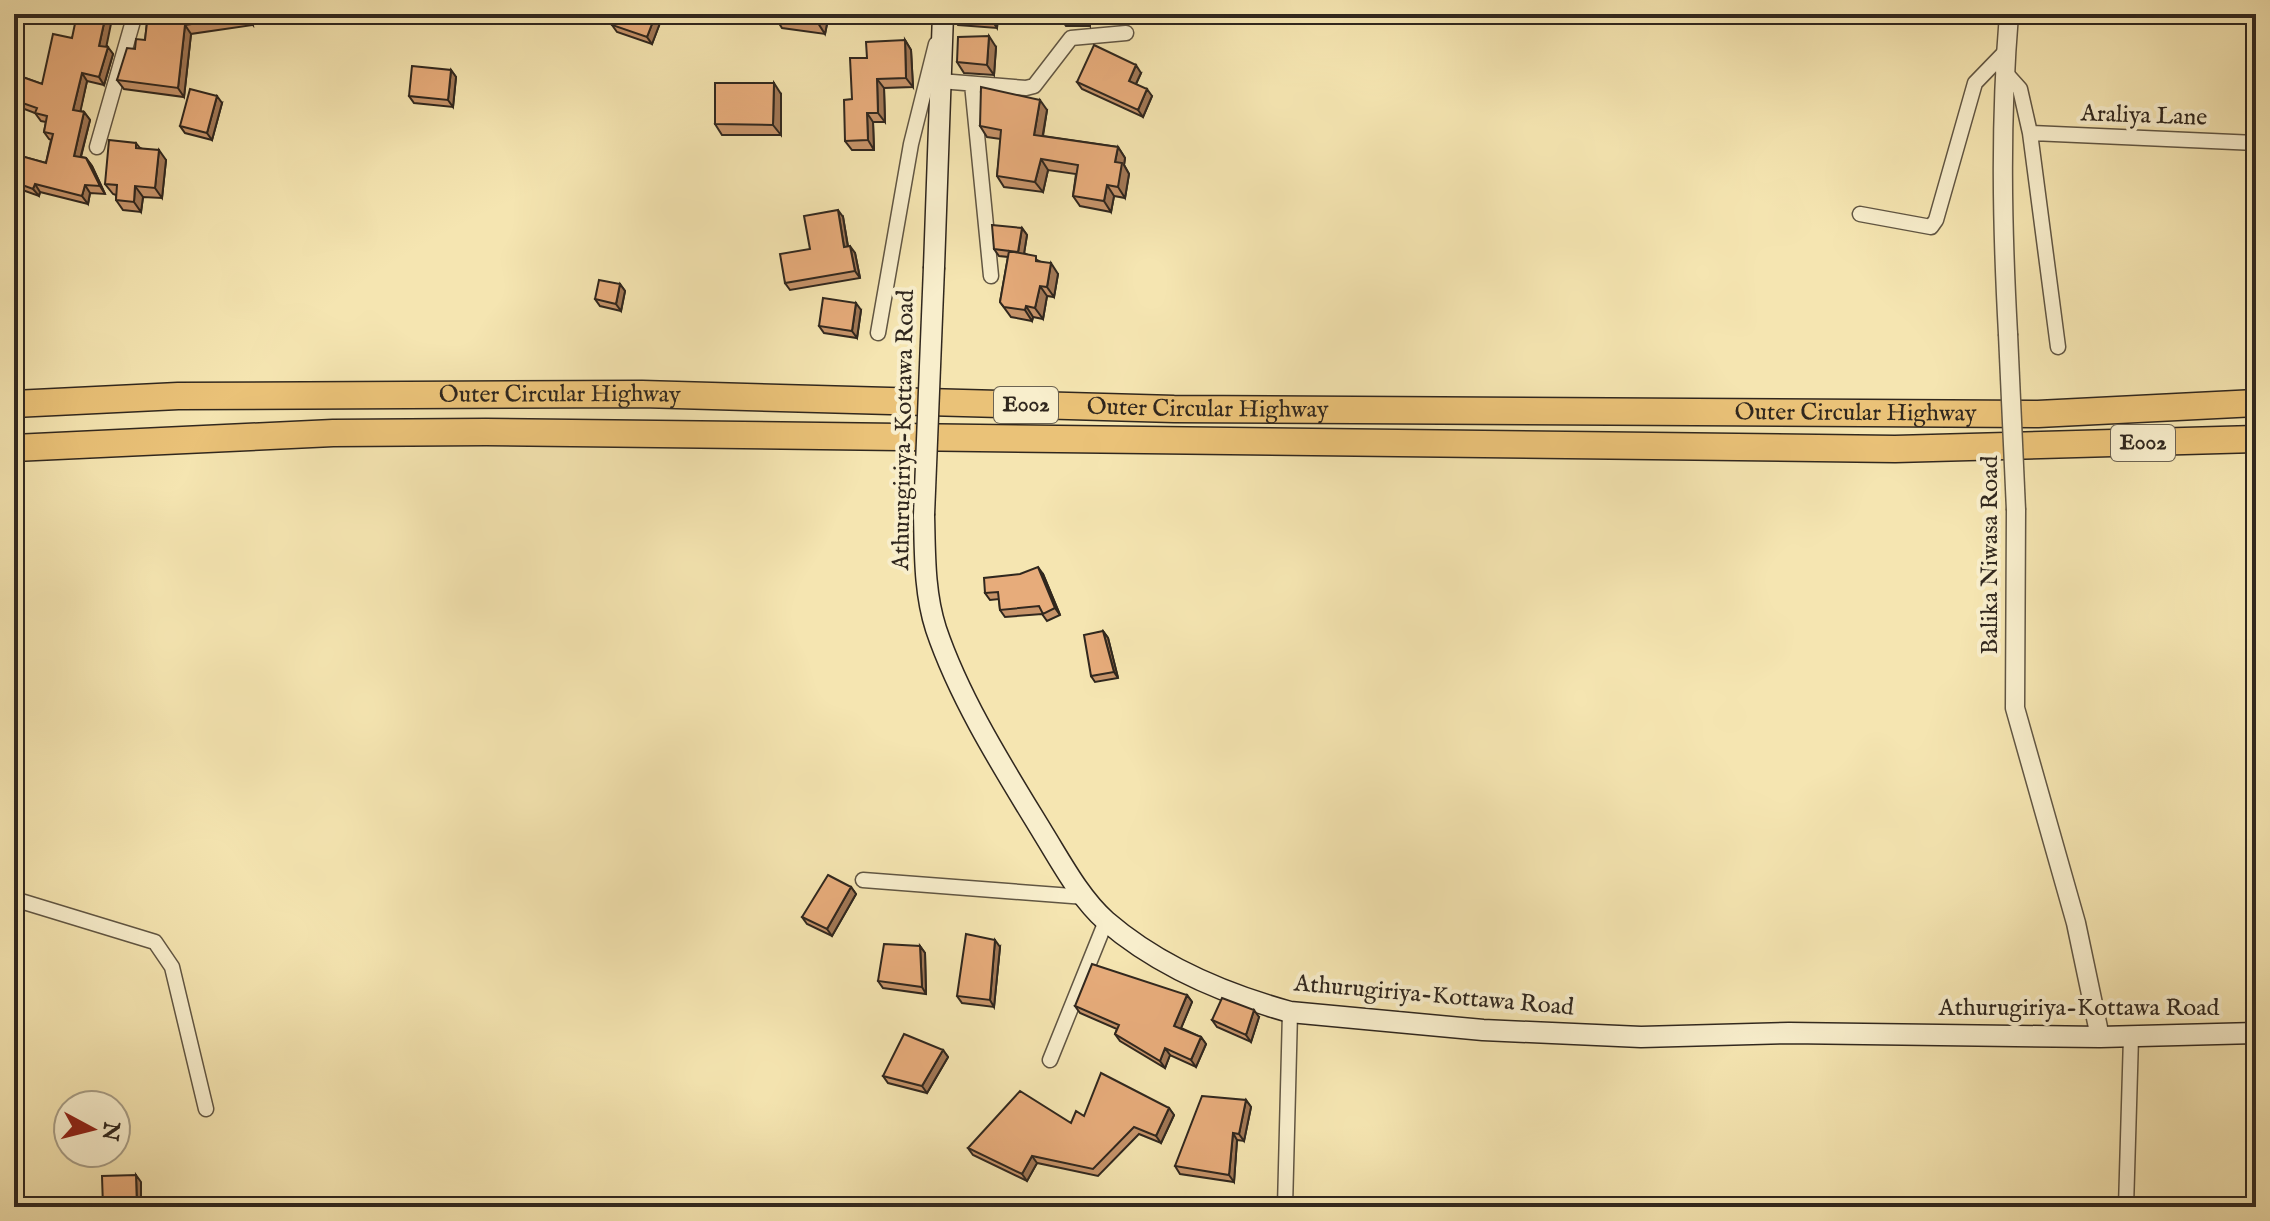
<svg xmlns="http://www.w3.org/2000/svg" width="2270" height="1221" viewBox="0 0 2270 1221" font-family="'IM FELL English',serif">
<style>
.lines{fill:none;stroke-linecap:round;stroke-linejoin:round}
.minor-casing{stroke:#615643;stroke-width:17}
.tertiary-casing{stroke:#615643;stroke-width:21}
.secondary-casing{stroke:#30271e;stroke-width:23}
.motorway-casing{stroke:#30271e;stroke-width:29}
.minor{stroke:#f8eecc;stroke-width:14}
.tertiary{stroke:#f8eecc;stroke-width:18}
.secondary{stroke:#f8eecc;stroke-width:20}
.motorway{stroke:#eac278;stroke-width:26}
.tertiary-bridge-casing{stroke:#615643;stroke-width:21;stroke-linecap:butt}
.secondary-bridge-casing{stroke:#30271e;stroke-width:23;stroke-linecap:butt}
.tertiary-bridge{stroke:#f8eecc;stroke-width:18}
.secondary-bridge{stroke:#f8eecc;stroke-width:20}
.wall{fill:#c7946a;stroke:#30271e;stroke-width:2}
.shaded-wall{fill:#a27856;stroke:#30271e;stroke-width:2}
.building{fill:#e7ac7b;stroke:#30271e;stroke-width:2}
.labels{text-anchor:middle;dominant-baseline:central;stroke-width:8;stroke-linejoin:round;paint-order:stroke}
.shield{fill:#f8eecc;stroke:#6c6352;stroke-width:2}
.shield-label{font-size:22px;font-weight:bold;fill:#30271e}
.street-label{font-size:24px;fill:#30271e;stroke:#f8eecc}
</style>
<rect width="100%" height="100%" fill="#f5e5b1"/>
<filter id="stains"><feTurbulence type="fractalNoise" baseFrequency=".0025" numOctaves="4"/><feColorMatrix values="0 0 0 0 .2 0 0 0 0 .09 0 0 0 0 .02 0 0 0 .5 -.17"/></filter>
<radialGradient id="worn" r=".72"><stop offset=".6" stop-color="#630" stop-opacity="0"/><stop offset="1" stop-color="#630" stop-opacity=".3"/></radialGradient>
<g class="lines">
<defs>
<path id="minor" d="M 2003,70 L 2020,89 L 2030,133 L 2058,347
M 940,81 L 1026,88 L 1034,86 L 1071,38 L 1126,33
M 972,84 L 991,276
M 2030,133 L 2256,143
M 97,147 L 135,14
M 1860,214 L 1931,227 L 1936,220 L 1975,83 L 2006,51
M 878,333 L 911,144 L 936,44
M 863,880 L 1085,897
M 14,899 L 155,942 L 172,967 L 206,1109
M 1050,1060 L 1106,921
M 1285,1207 L 1290,1012
M 2126,1207 L 2131,1037"/>
<path id="tertiary" d="M 2008,334 C 2002,225 2000,123 2009,14
M 2016,510 L 2015,708 L 2076,923 L 2100,1037"/>
<path id="secondary" d="M 934,267 L 943,14
M 924,515 C 925,552 924,592 936,629 C 960,700 1004,769 1043,833 C 1061,862 1080,898 1106,921 C 1158,966 1225,994 1290,1012 L 1483,1030 L 1641,1037 L 1789,1033 L 2100,1037 L 2256,1033"/>
<g id="motorway">
<path id="s1" d="M 14,404 L 178,396 L 642,394 L 1174,409 L 2038,414 L 2256,403"/>
<path d="M 14,448 L 333,433 L 486,432 L 1895,449 L 2256,439"/>
</g>
</defs>
<use href="#minor" class="minor-casing"/>
<use href="#tertiary" class="tertiary-casing"/>
<use href="#secondary" class="secondary-casing"/>
<use href="#motorway" class="motorway-casing"/>
<use href="#minor" class="minor"/>
<use href="#tertiary" class="tertiary"/>
<use href="#secondary" class="secondary"/>
<use href="#motorway" class="motorway"/>
<defs>
<path id="tertiary-bridge" d="M 2008,334 L 2016,510"/>
<path id="secondary-bridge" d="M 924,515 L 934,267"/>
</defs>
<use href="#tertiary-bridge" class="tertiary-bridge-casing"/>
<use href="#secondary-bridge" class="secondary-bridge-casing"/>
<use href="#tertiary-bridge" class="tertiary-bridge"/>
<use href="#secondary-bridge" class="secondary-bridge"/>
</g>
<path class="wall" d="M 148,14 L 252,14 L 253,25 L 191,34 L 184,97 L 124,89 L 117,80 L 145,40 Z
M 829,14 L 825,34 L 782,28 L 775,17 Z
M 875,14 L 916,14 L 916,22 L 878,18 Z
M 952,14 L 1006,14 L 1006,16 L 998,16 L 997,28 L 958,25 L 952,16 Z
M 1060,14 L 1131,14 L 1131,18 L 1090,19 L 1090,26 L 1066,26 L 1060,17 Z
M 660,23 L 652,44 L 617,32 L 612,25 Z
M 72,38 L 106,46 L 113,54 L 104,85 L 87,81 L 80,111 L 84,112 L 90,120 L 81,157 L 86,158 L 92,166 L 105,194 L 90,193 L 88,204 L 40,192 L 39,196 L 14,187 L 14,149 L 17,155 L 46,163 L 51,140 L 49,139 L 44,132 L 46,122 L 41,121 L 35,113 L 14,105 L 14,74 L 42,84 Z
M 905,40 L 911,50 L 913,87 L 884,88 L 885,122 L 873,122 L 874,150 L 852,150 L 845,141 L 867,58 Z
M 996,47 L 994,75 L 964,73 L 957,62 Z
M 451,70 L 456,77 L 453,107 L 414,103 L 409,96 Z
M 1141,73 L 1136,84 L 1152,96 L 1143,117 L 1082,89 L 1077,82 Z
M 781,94 L 781,135 L 722,135 L 715,124 Z
M 222,103 L 212,140 L 185,133 L 180,126 Z
M 1047,110 L 1043,136 L 1118,147 L 1125,158 L 1124,165 L 1129,174 L 1125,198 L 1114,196 L 1111,212 L 1080,206 L 1073,196 L 1076,174 L 1048,170 L 1043,192 L 1004,187 L 997,176 L 1001,139 L 987,137 L 980,126 Z
M 136,143 L 140,148 L 166,160 L 162,198 L 143,197 L 141,212 L 123,210 L 116,200 L 116,195 L 113,194 L 105,184 Z
M 843,217 L 848,246 L 855,253 L 860,278 L 790,290 L 785,283 Z
M 1022,228 L 1027,235 L 1024,253 L 1041,262 L 1058,274 L 1054,297 L 1047,296 L 1043,319 L 1033,317 L 1032,321 L 1011,317 L 1000,302 L 1008,257 L 999,256 L 994,249 Z
M 620,284 L 625,291 L 621,311 L 600,306 L 595,299 Z
M 861,310 L 857,338 L 824,333 L 819,326 Z
M 1043,574 L 1060,615 L 1047,621 L 1042,614 L 1005,617 L 1000,610 L 999,599 L 990,600 L 985,593 Z
M 1103,631 L 1108,638 L 1118,678 L 1095,682 L 1091,676 Z
M 851,887 L 856,894 L 832,936 L 807,924 L 802,917 Z
M 920,946 L 925,953 L 926,994 L 883,988 L 878,981 Z
M 1000,947 L 994,1007 L 962,1003 L 957,996 Z
M 1187,995 L 1192,1002 L 1181,1028 L 1201,1037 L 1206,1044 L 1196,1067 L 1170,1055 L 1165,1068 L 1120,1041 L 1115,1034 L 1117,1029 L 1080,1013 L 1075,1006 Z
M 14,1013 L 23,1026 L 20,1061 L 14,1061 Z
M 1259,1017 L 1251,1042 L 1217,1027 L 1212,1020 Z
M 943,1050 L 948,1057 L 927,1093 L 888,1083 L 883,1076 Z
M 1246,1100 L 1251,1107 L 1244,1141 L 1237,1140 L 1234,1182 L 1180,1174 L 1175,1166 Z
M 1169,1108 L 1174,1115 L 1161,1143 L 1139,1134 L 1098,1176 L 1037,1163 L 1027,1181 L 973,1155 L 968,1148 L 1071,1123 L 1084,1116 Z"/>
<path class="shaded-wall" d="M 106,14 L 113,14 L 105,53 L 99,46 Z
M 246,14 L 252,14 L 253,25 L 246,16 Z
M 820,14 L 829,14 L 825,34 L 818,23 Z
M 910,14 L 916,14 L 916,22 Z
M 991,14 L 997,14 L 998,16 L 997,28 L 991,19 Z
M 1084,14 L 1087,14 L 1090,19 L 1090,26 L 1084,18 Z
M 655,16 L 660,23 L 652,44 L 647,37 Z
M 185,25 L 191,34 L 184,97 L 178,88 Z
M 989,36 L 996,47 L 994,75 L 987,65 Z
M 905,40 L 911,50 L 913,87 L 906,78 Z
M 108,47 L 113,54 L 104,85 L 99,77 Z
M 1136,65 L 1141,73 L 1134,88 L 1129,81 Z
M 451,70 L 456,77 L 453,107 L 448,100 Z
M 82,73 L 87,81 L 79,118 L 73,110 Z
M 877,79 L 884,88 L 885,122 L 878,113 Z
M 774,83 L 781,94 L 781,135 L 773,125 Z
M 1147,89 L 1152,96 L 1143,117 L 1138,110 Z
M 217,96 L 222,103 L 212,140 L 207,133 Z
M 1040,100 L 1047,110 L 1041,145 L 1034,135 Z
M 84,112 L 90,120 L 79,163 L 74,156 Z
M 867,113 L 873,122 L 874,150 L 868,140 Z
M 1118,147 L 1125,158 L 1124,165 L 1129,174 L 1125,198 L 1118,187 L 1115,162 Z
M 159,150 L 166,160 L 162,198 L 155,188 Z
M 86,158 L 92,166 L 105,194 L 100,186 Z
M 1041,159 L 1048,170 L 1043,192 L 1035,182 Z
M 35,184 L 40,192 L 39,196 L 33,189 Z
M 85,185 L 90,193 L 88,204 L 82,196 Z
M 1107,185 L 1114,196 L 1111,212 L 1104,201 Z
M 135,186 L 143,197 L 141,212 L 134,202 Z
M 838,210 L 843,217 L 849,254 L 844,247 Z
M 1022,228 L 1027,235 L 1023,260 L 1018,253 Z
M 850,246 L 855,253 L 860,278 L 855,271 Z
M 1051,263 L 1058,274 L 1054,297 L 1047,287 Z
M 620,284 L 625,291 L 621,311 L 616,304 Z
M 1040,286 L 1047,296 L 1043,319 L 1035,308 Z
M 856,303 L 861,310 L 857,338 L 852,331 Z
M 1026,306 L 1033,317 L 1032,321 L 1025,310 Z
M 1038,567 L 1043,574 L 1060,615 L 1055,608 Z
M 1103,631 L 1108,638 L 1118,678 L 1114,672 Z
M 851,887 L 856,894 L 832,936 L 827,929 Z
M 995,940 L 1000,947 L 994,1007 L 990,1000 Z
M 920,946 L 925,953 L 926,994 L 922,987 Z
M 16,958 L 24,968 L 14,1008 L 14,967 Z
M 1187,995 L 1192,1002 L 1179,1033 L 1174,1026 Z
M 1254,1010 L 1259,1017 L 1251,1042 L 1246,1035 Z
M 14,1013 L 23,1026 L 20,1061 L 14,1052 Z
M 1201,1037 L 1206,1044 L 1196,1067 L 1191,1060 Z
M 1165,1048 L 1170,1055 L 1165,1068 L 1160,1061 Z
M 943,1050 L 948,1057 L 927,1093 L 922,1086 Z
M 1246,1100 L 1251,1107 L 1244,1141 L 1239,1134 Z
M 1169,1108 L 1174,1115 L 1161,1143 L 1156,1136 Z
M 1233,1133 L 1237,1140 L 1234,1182 L 1229,1175 Z
M 1032,1156 L 1037,1163 L 1027,1181 L 1022,1174 Z
M 136,1175 L 141,1182 L 141,1207 L 137,1207 Z"/>
<path class="building" d="M 77,14 L 106,14 L 99,46 L 108,47 L 99,77 L 82,73 L 73,110 L 84,112 L 74,156 L 86,158 L 100,186 L 85,185 L 82,196 L 35,184 L 33,189 L 14,182 L 14,154 L 46,163 L 53,134 L 44,132 L 47,116 L 35,113 L 37,108 L 14,100 L 14,74 L 42,84 L 53,34 L 72,38 Z
M 148,14 L 246,14 L 246,16 L 185,25 L 178,88 L 117,80 L 127,48 L 135,49 L 136,39 L 145,40 Z
M 616,14 L 649,14 L 655,16 L 647,37 L 612,25 Z
M 775,14 L 820,14 L 818,23 L 775,17 Z
M 952,14 L 991,14 L 991,19 L 952,16 Z
M 1060,14 L 1084,14 L 1084,18 L 1060,17 Z
M 989,36 L 987,65 L 957,62 L 958,37 Z
M 905,40 L 906,78 L 877,79 L 878,113 L 867,113 L 868,140 L 845,141 L 844,100 L 852,99 L 850,58 L 867,58 L 866,42 Z
M 1094,45 L 1136,65 L 1129,81 L 1147,89 L 1138,110 L 1077,82 Z
M 412,66 L 451,70 L 448,100 L 409,96 Z
M 715,83 L 774,83 L 773,125 L 715,124 Z
M 981,87 L 1040,100 L 1034,135 L 1118,147 L 1115,162 L 1122,163 L 1118,187 L 1107,185 L 1104,201 L 1073,196 L 1078,165 L 1041,159 L 1035,182 L 997,176 L 1001,130 L 980,126 Z
M 190,89 L 217,96 L 207,133 L 180,126 Z
M 109,140 L 136,143 L 136,148 L 159,150 L 155,188 L 135,186 L 134,202 L 116,200 L 117,185 L 105,184 Z
M 838,210 L 844,247 L 850,246 L 855,271 L 785,283 L 780,254 L 810,249 L 804,216 Z
M 992,225 L 1022,228 L 1018,252 L 994,249 Z
M 1009,251 L 1036,256 L 1036,261 L 1051,263 L 1047,287 L 1040,286 L 1035,308 L 1026,306 L 1025,310 L 1004,307 L 1000,302 Z
M 599,280 L 620,284 L 616,304 L 595,299 Z
M 823,298 L 856,303 L 852,331 L 819,326 Z
M 1038,567 L 1055,608 L 1043,614 L 1039,606 L 1000,610 L 998,592 L 985,593 L 984,578 L 1020,574 Z
M 1103,631 L 1114,672 L 1091,676 L 1084,635 Z
M 828,875 L 851,887 L 827,929 L 802,917 Z
M 966,934 L 995,940 L 990,1000 L 957,996 Z
M 884,944 L 920,946 L 922,987 L 878,981 Z
M 1092,964 L 1187,995 L 1174,1026 L 1201,1037 L 1191,1060 L 1165,1048 L 1160,1061 L 1115,1034 L 1119,1025 L 1075,1006 Z
M 1222,998 L 1254,1010 L 1246,1035 L 1212,1020 Z
M 904,1034 L 943,1050 L 922,1086 L 883,1076 Z
M 1101,1073 L 1169,1108 L 1156,1136 L 1134,1127 L 1093,1169 L 1032,1156 L 1022,1174 L 968,1148 L 1020,1091 L 1071,1123 L 1076,1111 L 1084,1116 Z
M 1202,1096 L 1246,1100 L 1239,1134 L 1233,1133 L 1229,1175 L 1175,1166 Z
M 136,1175 L 137,1207 L 103,1207 L 102,1176 Z"/>
<g class="labels">
<g class="shield">
<rect x="994" y="387" width="64" height="36" rx="6"/>
<rect x="2111" y="425" width="64" height="36" rx="6"/>
</g>
<g class="shield-label">
<text x="1026" y="405">E002</text>
<text x="2143" y="443">E002</text>
</g>
<g class="street-label">
<text transform="translate(2144 116) rotate(2)">Araliya Lane</text>
<text stroke="none"><textPath href="#s1" startOffset="546">Outer Circular Highway</textPath></text>
<text stroke="none"><textPath href="#s1" startOffset="1194">Outer Circular Highway</textPath></text>
<text stroke="none"><textPath href="#s1" startOffset="1842">Outer Circular Highway</textPath></text>
<text transform="translate(904 430) rotate(-89)">Athurugiriya-Kottawa Road</text>
<text transform="translate(1990 555) rotate(-90)">Balika Niwasa Road</text>
<text transform="translate(1434 996) rotate(5)">Athurugiriya-Kottawa Road</text>
<text x="2079" y="1008">Athurugiriya-Kottawa Road</text>
</g>
</g>
<rect width="2270" height="1221" fill="none" stroke="#f5e5b1" stroke-width="48"/>
<rect x="16" y="16" width="2238" height="1189" fill="none" stroke="#30271e" stroke-width="4"/>
<rect x="24" y="24" width="2222" height="1173" fill="none" stroke="#30271e" stroke-width="2"/>
<g transform="translate(92 1129) rotate(97)"><circle r="38" fill="#f8eecc" stroke="#a89e86" stroke-width="2"/>
<path d="M0-6L14 30L0 20L-14 30Z" fill="#8f2418"/>
<text y="-12" font-size="22" font-weight="bold" text-anchor="middle" fill="#30271e">N</text>
</g>
<rect width="100%" height="100%" filter="url(#stains)"/>
<rect width="100%" height="100%" fill="url(#worn)"/>
</svg>
